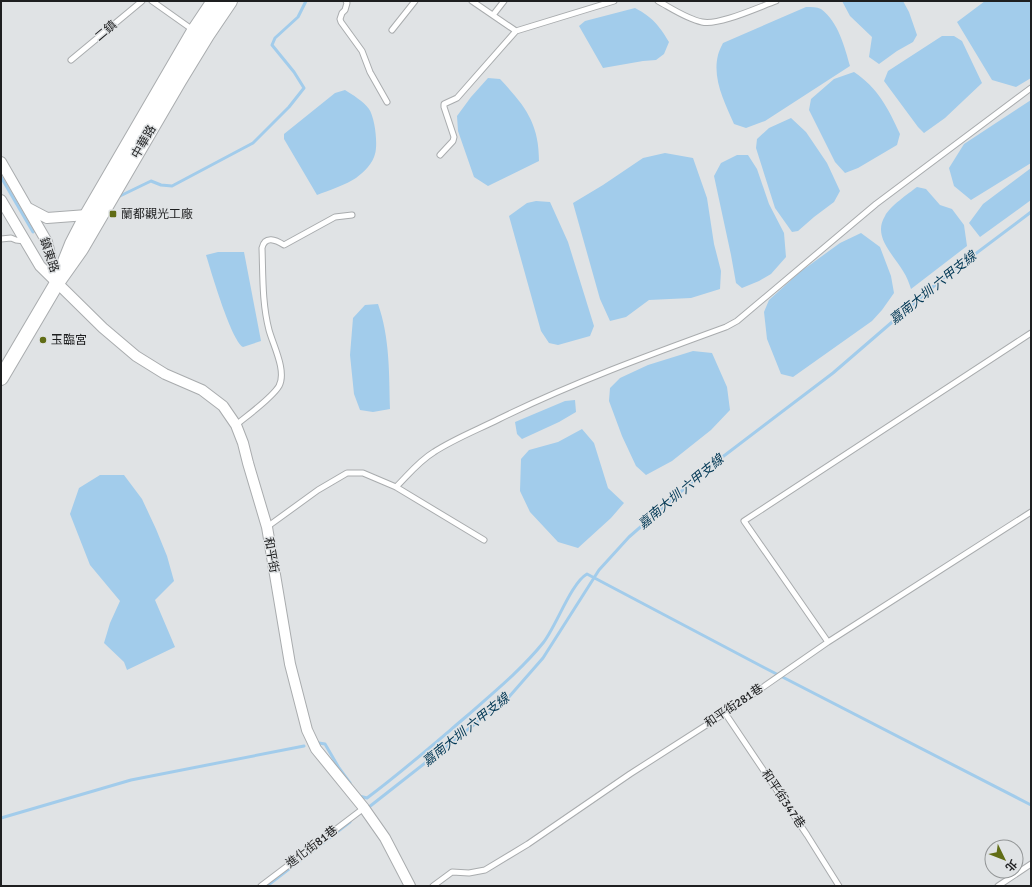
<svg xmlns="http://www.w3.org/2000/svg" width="1032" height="887" viewBox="0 0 1032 887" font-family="Signika,'Noto Sans TC',sans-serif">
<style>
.water{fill:#a2cceb}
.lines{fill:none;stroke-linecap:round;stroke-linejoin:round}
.stream{stroke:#a2cceb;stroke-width:3}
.lane-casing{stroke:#a9acae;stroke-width:7}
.street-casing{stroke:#a9acae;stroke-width:12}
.secondary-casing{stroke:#a9acae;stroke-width:16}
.lane{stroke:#fff;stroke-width:5}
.street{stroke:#fff;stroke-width:10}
.secondary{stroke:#fff;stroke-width:14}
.poi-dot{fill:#616d16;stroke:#e0e3e5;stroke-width:1.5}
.labels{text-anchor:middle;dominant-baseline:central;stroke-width:3;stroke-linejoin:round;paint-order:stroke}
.street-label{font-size:12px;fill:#1e1f20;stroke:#e0e3e5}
.poi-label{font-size:12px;fill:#1e1f20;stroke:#e0e3e5;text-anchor:start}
.water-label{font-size:13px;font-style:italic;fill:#003754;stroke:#e0e3e5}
</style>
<rect width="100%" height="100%" fill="#e0e3e5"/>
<path class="water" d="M 842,1 L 903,1 L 909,12 L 917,35 L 913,42 L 897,51 L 879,64 L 869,57 L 872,37 L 850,16 Z
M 985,1 L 1031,1 L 1031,78 L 1016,87 L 992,80 L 957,22 Z
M 806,7 C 811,7 817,7 821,9 C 838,21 845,48 850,66 L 765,121 L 746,128 L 734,124 C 725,103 712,79 718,55 C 719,51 721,47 723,43 Z
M 635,8 C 652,17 659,25 669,42 L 664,54 L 656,60 L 643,61 L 603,68 L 579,26 L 585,21 Z
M 942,36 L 954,36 L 962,41 L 982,83 L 945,118 L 924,133 L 918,127 L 884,81 L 888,71 Z
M 854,72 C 878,88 888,108 900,134 L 897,145 L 858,168 L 845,173 L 835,162 L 809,110 L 811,99 L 834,79 Z
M 488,78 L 500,79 C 525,106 539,123 539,161 L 488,186 L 474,177 L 458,131 L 457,116 L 471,97 Z
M 345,90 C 353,95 363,101 369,109 C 375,118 378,144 375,154 C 373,163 364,172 356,178 C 347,184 328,191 317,195 L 284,139 L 284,134 L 335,93 Z
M 1031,100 L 1031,163 L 971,200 L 954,186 L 949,168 L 964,144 Z
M 791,118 L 806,132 L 827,163 L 840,191 L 834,202 L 814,217 L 798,231 L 792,232 L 775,208 L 756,148 L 757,139 L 769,128 Z
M 665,153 L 693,158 L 707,198 L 714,244 L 721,271 L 720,289 L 691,298 L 649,300 L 626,317 L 610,321 L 600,299 L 573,203 L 603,185 L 643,158 Z
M 737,155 L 748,155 L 757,169 L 769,204 L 784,233 L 786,257 L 771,274 L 759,281 L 742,288 L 736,283 L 731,255 L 714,176 L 721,163 Z
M 1031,168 L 1031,200 L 980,237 L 969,223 L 983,204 Z
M 917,187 L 926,189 L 940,205 L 952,209 L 964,225 L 967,246 L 911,289 C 909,283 907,277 903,271 C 894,255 872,237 885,216 C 890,206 908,194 917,187 Z
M 536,201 L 550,202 L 568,242 L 594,326 L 590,336 L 558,345 L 549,343 L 541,331 L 509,216 L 527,203 Z
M 861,233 L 880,247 L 891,276 L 894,293 L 882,310 L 872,321 L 793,377 L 781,374 L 767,339 L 764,312 L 769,300 L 800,272 L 840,243 Z
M 218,252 L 244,252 L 261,341 L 243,347 C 231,340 211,271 206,255 Z
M 378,304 C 390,338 389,374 390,409 L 373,412 L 360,410 L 354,394 L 350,355 L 353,318 L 365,305 Z
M 693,351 L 712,353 L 727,387 L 730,410 L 711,430 L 672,461 L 646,475 L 636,466 L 622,436 L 609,401 L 610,388 L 620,378 L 648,365 Z
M 575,400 L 576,412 L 559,422 L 522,439 L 517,434 L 515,422 L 565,401 Z
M 582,429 L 594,443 L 608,488 L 624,503 L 611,518 L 578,548 L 558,542 L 530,512 L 520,491 L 521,459 L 529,450 L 558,442 Z
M 100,475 L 124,475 L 142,499 L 156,529 L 167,556 L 174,581 L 155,600 L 175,647 L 127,670 L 124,662 L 104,643 L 110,623 L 120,601 L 90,565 L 70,514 L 79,488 Z"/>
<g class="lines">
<path class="stream" d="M 1,177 L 33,232
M 120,196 L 151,181 L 161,185 L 172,186 L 253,143 L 289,107 L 304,88 L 294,72 L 272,45 L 275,38 L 298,17 L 306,1
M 319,743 L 325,744 L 339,768 L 350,783
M 359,796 L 367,798 C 402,772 435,743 468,715 C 494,692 521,670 543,643 C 556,627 571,583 587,574 L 763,667 L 1031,805
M 369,807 L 508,698 L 543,658 L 599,570 L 629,537 L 708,468 L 833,373 L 942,279 L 1031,212
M 1,818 L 131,780 L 304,746
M 267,886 L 350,822"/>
<defs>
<path id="lane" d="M 152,1 L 193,30
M 346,1 L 347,3 L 345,10 L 342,13 L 340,19 L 341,22 L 362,51 L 370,72 L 387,102
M 472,1 L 516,31 L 614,1
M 658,1 C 671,8 687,19 702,22 C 718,26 759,7 776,1
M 493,15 L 504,1
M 392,30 L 415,1
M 71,60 L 142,1
M 440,155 L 453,141 L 454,137 L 444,107 L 444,104 L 457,98 L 516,31
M 1,239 L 11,238 L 16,240 L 25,241
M 236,425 C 248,415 272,398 279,386 C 287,371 273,345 269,330 C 262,303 263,275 262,248 C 265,235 276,240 284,245 L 335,217 L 352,215
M 396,487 C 408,475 419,461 434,452 C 454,439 477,430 499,419 C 572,383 649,355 726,327 L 737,321 L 876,204 L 1031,88
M 267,527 L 318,490 L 347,473 L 363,473 L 396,487 L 484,540
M 828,642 L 744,521 L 1031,333
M 725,713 L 807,835 L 839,886
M 261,886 L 364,808
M 433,886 L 452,872 L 469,873 L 485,870 L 528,844 L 630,774 L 733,708 L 828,642 L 1031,512
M 998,886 L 1031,864"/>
<path id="street" d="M 1,162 L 47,242 L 57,283
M 1,200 L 40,266 L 103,328 L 136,356 L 165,374 L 202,390 L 223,406 L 236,425 L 243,443 L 248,463 L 267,527 L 290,664 L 307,730 L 316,749 L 364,808 L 385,838 L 410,886
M 28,208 L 47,218 L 87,215"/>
<path id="secondary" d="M 64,264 L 72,244 L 87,215 L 194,31 L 214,1
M 1,378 L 57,283 L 81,249 L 179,81 L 207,35 L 230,1"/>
</defs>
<use href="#lane" class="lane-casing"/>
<use href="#street" class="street-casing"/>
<use href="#secondary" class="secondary-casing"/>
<use href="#lane" class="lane"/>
<use href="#street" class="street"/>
<use href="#secondary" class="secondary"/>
</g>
<g class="poi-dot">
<rect x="109" y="210" width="8" height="8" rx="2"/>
<circle cx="43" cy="340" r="4"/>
</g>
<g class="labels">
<g class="street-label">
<text transform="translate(106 31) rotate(-40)">二鎮</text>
<text transform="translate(144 142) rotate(-60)">中華路</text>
<text transform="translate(49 255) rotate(72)">鎮東路</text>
<text transform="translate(271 555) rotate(80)">和平街</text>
<text transform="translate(734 706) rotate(-34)">和平街281巷</text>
<text transform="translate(783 799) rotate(56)">和平街347巷</text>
<text transform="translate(312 847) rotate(-37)">進化街81巷</text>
</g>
<g class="poi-label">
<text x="121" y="214">蘭都觀光工廠</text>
<text x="51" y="340">玉臨宮</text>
</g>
<g class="water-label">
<text transform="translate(933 288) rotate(-39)">嘉南大圳 六甲支線</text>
<text transform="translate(681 492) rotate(-40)">嘉南大圳 六甲支線</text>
<text transform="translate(466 730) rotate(-39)">嘉南大圳 六甲支線</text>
</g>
</g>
<rect width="1032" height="887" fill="none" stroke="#1e1f20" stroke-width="4"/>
<g transform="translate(1004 859) rotate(133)"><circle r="19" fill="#e0e3e5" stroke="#929596"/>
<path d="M0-3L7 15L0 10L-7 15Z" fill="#616d16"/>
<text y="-6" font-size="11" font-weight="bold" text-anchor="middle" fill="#1e1f20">北</text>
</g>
</svg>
